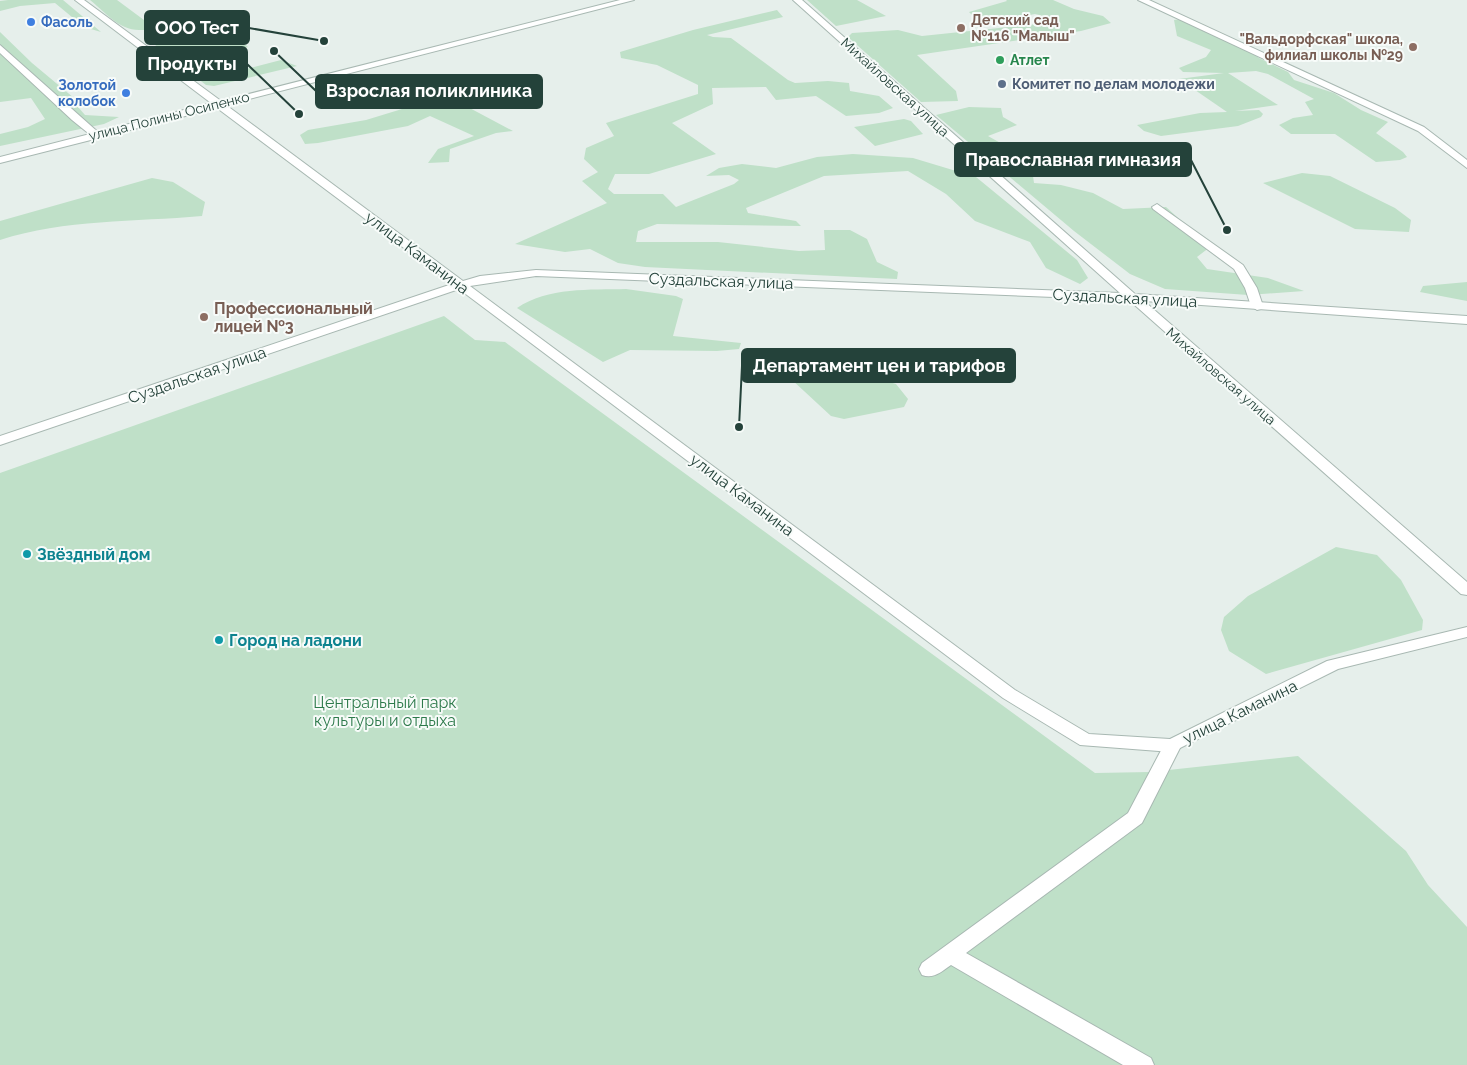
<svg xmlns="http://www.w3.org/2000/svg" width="1467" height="1065" viewBox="0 0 1467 1065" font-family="Raleway,sans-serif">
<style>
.green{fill:#bfe0c8}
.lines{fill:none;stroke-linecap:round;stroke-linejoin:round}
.lane-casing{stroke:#a8b8b2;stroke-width:2}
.street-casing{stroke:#a8b8b2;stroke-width:2}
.lane{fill:#fff;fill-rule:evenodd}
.street{fill:#fff;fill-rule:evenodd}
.shop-dot{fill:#3f7fe0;stroke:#f7fbf9;stroke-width:2}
.education-dot{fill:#8d6e63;stroke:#f7fbf9;stroke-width:2}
.leisure-dot{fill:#2e9e5b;stroke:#f7fbf9;stroke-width:2}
.service-dot{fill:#5c6f8a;stroke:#f7fbf9;stroke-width:2}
.culture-dot{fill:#0f9aa8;stroke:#f7fbf9;stroke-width:2}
.labels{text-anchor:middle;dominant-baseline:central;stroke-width:4;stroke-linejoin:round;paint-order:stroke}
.far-education-label{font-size:14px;font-weight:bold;fill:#785e54;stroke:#f7fbf9;text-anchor:start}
.far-shop-label{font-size:14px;font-weight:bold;fill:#366cbe;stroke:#f7fbf9;text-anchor:start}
.far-leisure-label{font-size:14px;font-weight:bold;fill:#27864d;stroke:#f7fbf9;text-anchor:start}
.far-service-label{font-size:14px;font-weight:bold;fill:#4e5e75;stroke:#f7fbf9;text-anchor:start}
.far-street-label{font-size:14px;fill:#24423a;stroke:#f7fbf9}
.street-label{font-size:16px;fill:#24423a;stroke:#f7fbf9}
.education-label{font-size:16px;font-weight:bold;fill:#785e54;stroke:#f7fbf9;text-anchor:start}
.culture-label{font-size:16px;font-weight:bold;fill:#0d838f;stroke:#f7fbf9;text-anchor:start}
.park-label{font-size:16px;fill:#2d7a4b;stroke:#f7fbf9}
.leader{fill:none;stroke:#24423a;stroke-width:2}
.callout-dot{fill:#24423a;stroke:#f7fbf9;stroke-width:2}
.callout{fill:#24423a;stroke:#24423a;stroke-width:2}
.callout-label{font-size:18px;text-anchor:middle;font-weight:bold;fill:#fff}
</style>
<rect width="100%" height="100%" fill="#e6efeb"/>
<path class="green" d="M 8,0 L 63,0 L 101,32 L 84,27 L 55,3 L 20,6 L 0,11 L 0,1 Z
M 90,0 L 117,0 L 144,20 L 185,15 L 210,15 L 203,25 L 222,25 L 248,47 L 212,55 L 234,72 L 281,60 L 297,66 L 214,86 L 206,85 L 150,41 L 153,38 L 167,36 L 166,31 C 156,27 149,30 139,30 C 119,30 105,12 90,0 Z
M 807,0 L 857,0 L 886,16 L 836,26 Z
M 1006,0 L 1053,0 L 1074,9 L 1103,16 L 1111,23 L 1081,31 L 917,55 L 956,91 L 958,101 L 921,102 L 848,37 L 852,33 L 898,30 L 922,36 L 1048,23 L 1048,17 L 1035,14 L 998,21 L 976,19 L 969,12 L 1007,1 Z
M 777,10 L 783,17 L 707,35 L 713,37 L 731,38 L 788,80 L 795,83 L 828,81 L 849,83 L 850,91 L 879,96 L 893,108 L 879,113 L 846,116 L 816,96 L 776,100 L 766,87 L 712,88 L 713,104 L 672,123 L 716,154 L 649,174 L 615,174 L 608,189 L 614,194 L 663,194 L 676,207 L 734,184 L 739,180 L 729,175 L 706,176 L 719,168 L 742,164 L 776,168 L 817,157 L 853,154 L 913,158 L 976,177 L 1077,260 L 1088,278 L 1080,284 L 1046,268 L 1030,242 L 975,221 L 946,194 L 908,171 L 824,176 L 746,208 L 748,213 L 796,221 L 801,226 L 657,224 L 638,231 L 636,242 L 718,242 L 799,251 L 825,250 L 824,230 L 850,230 L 867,239 L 877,262 L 898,272 L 897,279 L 645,267 L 618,263 L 590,249 L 565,252 L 515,244 L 607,203 L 582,181 L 598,172 L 584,159 L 586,148 L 614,136 L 606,123 L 698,94 L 698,85 L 657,65 L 621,58 L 620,52 L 693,30 Z
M 1181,19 L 1251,51 L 1259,58 L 1288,72 L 1294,80 L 1334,93 L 1361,110 L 1388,122 L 1376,133 L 1403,152 L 1407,157 L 1400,160 L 1376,162 L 1335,134 L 1291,134 L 1279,125 L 1293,118 L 1313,115 L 1305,102 L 1314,99 L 1268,74 L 1256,71 L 1228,73 L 1278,105 L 1235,111 L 1259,110 L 1263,114 L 1261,117 L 1238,126 L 1161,136 L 1144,131 L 1137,125 L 1200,113 L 1227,112 L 1179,79 L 1224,73 L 1183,72 L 1179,68 L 1206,57 L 1211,50 L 1177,36 L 1174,20 Z
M 0,32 L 32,63 L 74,98 L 78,107 L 85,115 L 119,117 L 104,124 L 0,146 L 0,134 L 28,127 L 45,119 L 31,98 L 0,102 Z
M 468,92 L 481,95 L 464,105 L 513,131 L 496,133 L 450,149 L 449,162 L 428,163 L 438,149 L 474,136 L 430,116 L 408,126 L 318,143 L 305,144 L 300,135 L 308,130 L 366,120 L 438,98 Z
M 969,107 L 1001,108 L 1003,117 L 1017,125 L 988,136 L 1013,150 L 1039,151 L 1038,157 L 1054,166 L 1033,176 L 1034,183 L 1061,185 L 1093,193 L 1123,209 L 1166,207 L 1210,247 L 1197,257 L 1207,269 L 1268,278 L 1304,291 L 1248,295 L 1165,289 L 1130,274 L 1074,231 L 936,115 Z
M 904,119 L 911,121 L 923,134 L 875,146 L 854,127 Z
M 1302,173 L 1330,176 L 1395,208 L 1411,220 L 1409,232 L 1355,229 L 1263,183 Z
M 152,178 L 173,182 L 205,202 L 202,216 C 135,222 65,219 0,240 L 0,221 Z
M 1467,282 L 1467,301 L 1420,292 L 1423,286 Z
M 626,289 L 676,296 L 683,299 L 673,336 L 741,343 L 739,349 L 717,351 L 630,350 L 603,362 L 517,308 C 548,287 590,290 626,289 Z
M 444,316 L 475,340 L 505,342 L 1095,773 L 1150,772 L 1298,756 L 1406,851 L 1428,885 L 1467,927 L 1467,1065 L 0,1065 L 0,473 Z
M 797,374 L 866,375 L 896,384 L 908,399 L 904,407 L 844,419 L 831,416 L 791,379 Z
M 1336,547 L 1377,555 L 1401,580 L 1423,620 L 1422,630 L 1266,674 L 1229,651 L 1221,630 L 1224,617 L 1248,596 Z"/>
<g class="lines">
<defs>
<path id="lane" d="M 1138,0 L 1149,0 L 1424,127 L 1467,160 L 1467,168 L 1418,131 Z
M 0,45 L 99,133 L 99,137 L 93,137 L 72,120 L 0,53 Z
M 1157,204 L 1243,265 L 1257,288 L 1263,306 L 1261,309 L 1257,310 L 1251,306 L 1245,288 L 1234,269 L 1153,209 L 1152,207 Z
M 1172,740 L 1178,741 L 1181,746 L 1142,823 L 966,953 L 1151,1058 L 1154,1065 L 1123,1065 L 951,965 C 941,972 934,979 922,975 L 919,969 L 922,963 L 1128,813 L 1166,741 Z"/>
<path id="street" d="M 75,0 L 84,0 L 221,101 L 620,0 L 634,0 L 226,105 L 463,281 L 480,276 L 536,270 L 1120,293 L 793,0 L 802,0 L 1135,294 L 1467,316 L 1467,324 L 1144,301 L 1467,582 L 1467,595 L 1461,594 L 1129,300 L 536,276 L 470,286 L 1015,690 L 1089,734 L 1170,739 L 1327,661 L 1467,627 L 1467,637 L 1338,669 L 1172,752 L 1080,745 L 1003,698 L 459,289 L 0,445 L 0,436 L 452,284 L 217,108 L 0,163 L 0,157 L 211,103 Z"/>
</defs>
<use href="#lane" class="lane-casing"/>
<use href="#street" class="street-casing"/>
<use href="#lane" class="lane"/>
<use href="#street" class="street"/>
</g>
<g class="shop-dot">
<circle cx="31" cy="22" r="5"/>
<circle cx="126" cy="93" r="5"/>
</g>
<g class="education-dot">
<circle cx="961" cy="28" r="5"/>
<circle cx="1413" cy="47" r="5"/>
<circle cx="204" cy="317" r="5"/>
</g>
<circle class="leisure-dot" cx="1000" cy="60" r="5"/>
<circle class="service-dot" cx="1002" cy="84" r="5"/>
<g class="culture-dot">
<circle cx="27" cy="554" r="5"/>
<circle cx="219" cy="640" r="5"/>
</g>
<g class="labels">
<g class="far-education-label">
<text x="971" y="20">Детский сад<tspan x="971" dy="16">№116 "Малыш"</tspan></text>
<text x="1403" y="39" text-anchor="end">"Вальдорфская" школа,<tspan x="1403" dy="16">филиал школы №29</tspan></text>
</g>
<g class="far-shop-label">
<text x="41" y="22">Фасоль</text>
<text x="116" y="85" text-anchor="end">Золотой<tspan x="116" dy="16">колобок</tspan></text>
</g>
<g class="far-leisure-label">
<text x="1010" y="60">Атлет</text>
</g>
<g class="far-service-label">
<text x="1012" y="84">Комитет по делам молодежи</text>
</g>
<g class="far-street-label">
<text transform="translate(895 87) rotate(42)">Михайловская улица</text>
<text transform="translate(169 116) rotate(-14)">улица Полины Осипенко</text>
<text transform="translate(1221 376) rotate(41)">Михайловская улица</text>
</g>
<g class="street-label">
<text transform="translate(417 253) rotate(37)">улица Каманина</text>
<text transform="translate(721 281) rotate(2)">Суздальская улица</text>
<text transform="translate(1125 298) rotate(3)">Суздальская улица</text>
<text transform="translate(197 375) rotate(-19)">Суздальская улица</text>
<text transform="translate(742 495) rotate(37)">улица Каманина</text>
<text transform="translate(1240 712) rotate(-26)">улица Каманина</text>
</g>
<g class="education-label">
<text x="214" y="308">Профессиональный<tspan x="214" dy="18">лицей №3</tspan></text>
</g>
<g class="culture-label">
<text x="37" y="554">Звёздный дом</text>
<text x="229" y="640">Город на ладони</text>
</g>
<g class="park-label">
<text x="385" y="702">Центральный парк<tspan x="385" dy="18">культуры и отдыха</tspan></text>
</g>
</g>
<path class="leader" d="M324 41L249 28M299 114L247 64M274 51L316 91M1227 230L1191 160M739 427L742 366"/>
<g class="callout-dot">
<circle cx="324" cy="41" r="5"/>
<circle cx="299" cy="114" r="5"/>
<circle cx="274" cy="51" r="5"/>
<circle cx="1227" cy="230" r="5"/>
<circle cx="739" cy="427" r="5"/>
</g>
<g class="callout">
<rect x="145" y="11" width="104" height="33" rx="5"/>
<rect x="137" y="47" width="110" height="33" rx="5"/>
<rect x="316" y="75" width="226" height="33" rx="5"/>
<rect x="955" y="143" width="236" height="33" rx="5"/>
<rect x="742" y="349" width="273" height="33" rx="5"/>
</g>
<g class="callout-label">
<text x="197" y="34">ООО Тест</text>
<text x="192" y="70">Продукты</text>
<text x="429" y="97">Взрослая поликлиника</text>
<text x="1073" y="166">Православная гимназия</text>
<text x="879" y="372">Департамент цен и тарифов</text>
</g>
</svg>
